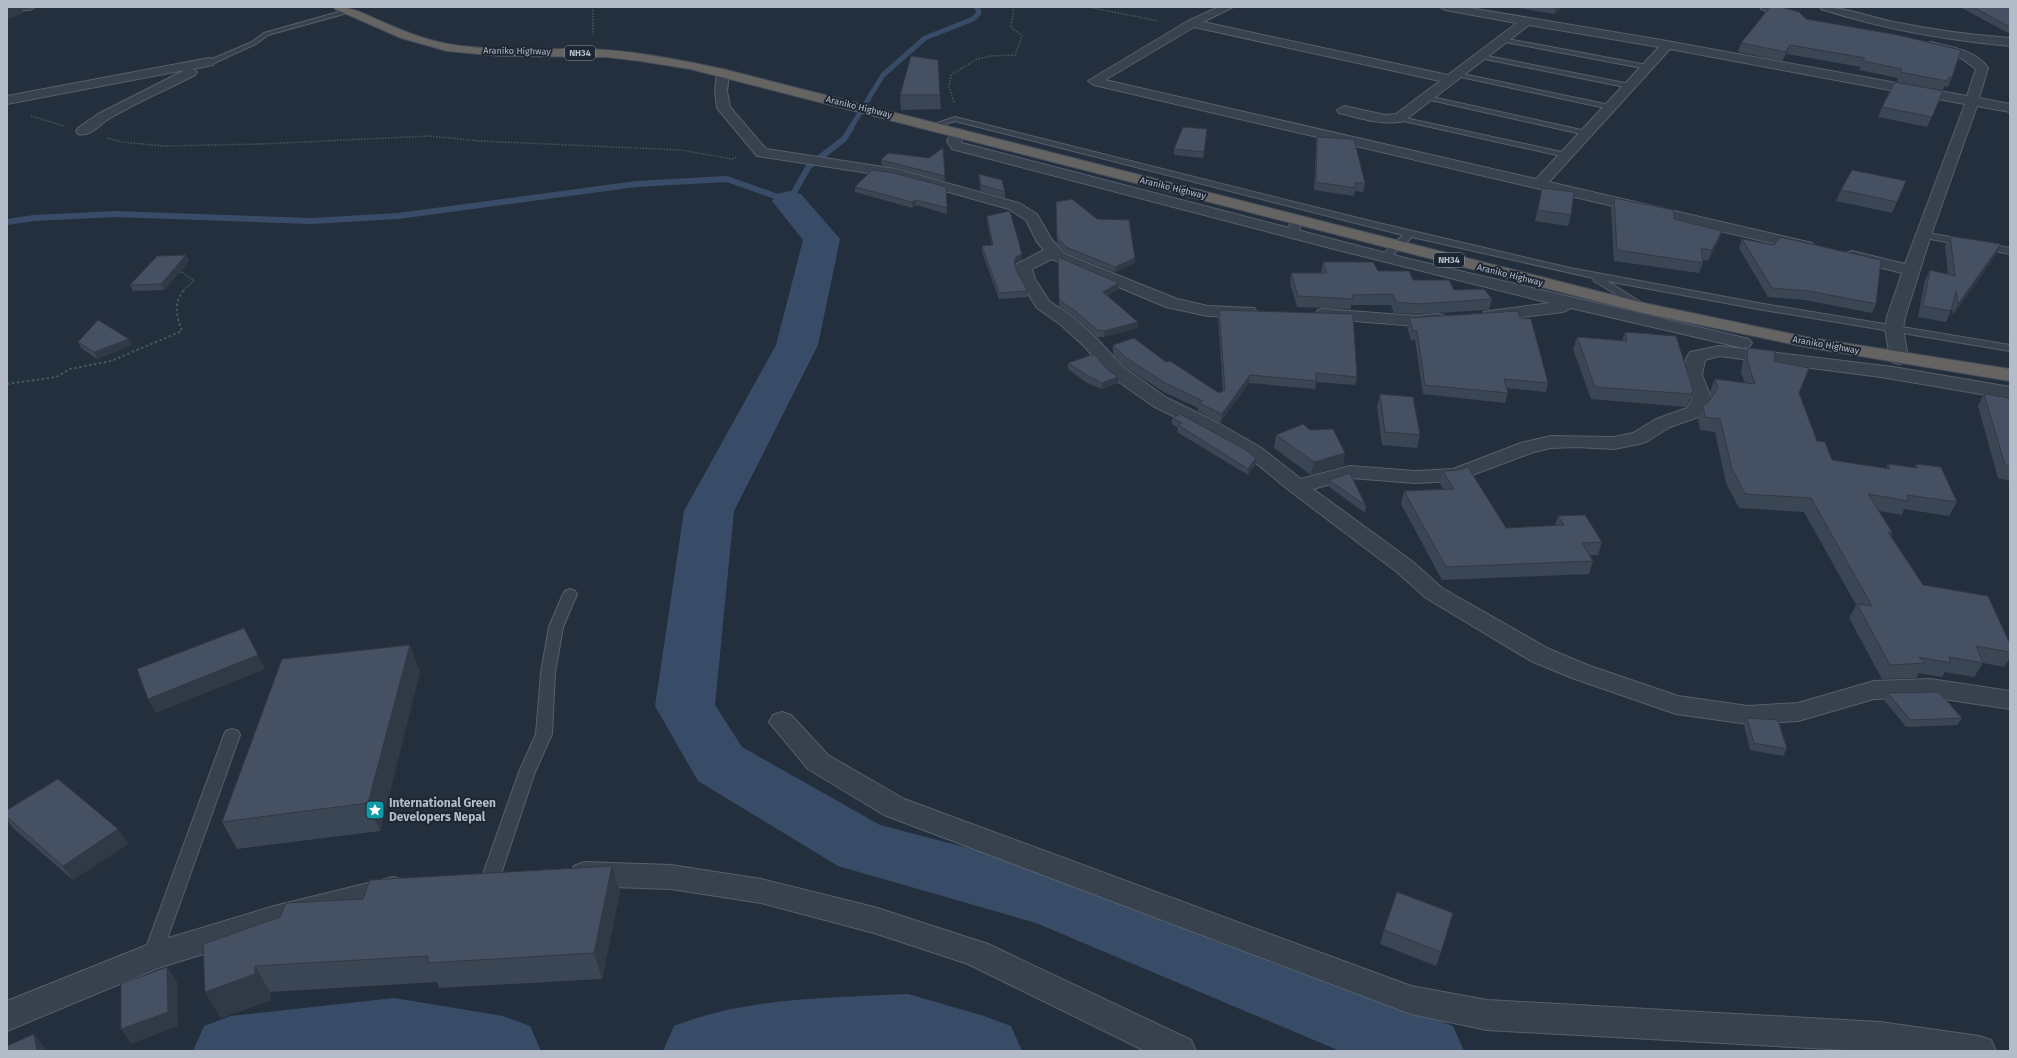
<svg xmlns="http://www.w3.org/2000/svg" width="2017" height="1058" viewBox="0 0 2017 1058" font-family="'Fira Sans',sans-serif">
<style>
.lines{fill:none;stroke-linecap:round;stroke-linejoin:round}
.stream-far1{stroke:#394c67;stroke-width:5}
.stream{stroke:#394c67;stroke-width:6}
.river{fill:#394c67;fill-rule:evenodd}
.service-casing{stroke:#565f6c;stroke-width:2}
.minor-casing{stroke:#565f6c;stroke-width:2}
.trunk-casing{stroke:#434c59;stroke-width:2}
.path-far1{stroke:#44595c;stroke-width:1.5;stroke-dasharray:1.5 1.5;stroke-linecap:butt}
.path{stroke:#44595c;stroke-width:2;stroke-dasharray:2.5 2.5;stroke-linecap:butt}
.service{fill:#38414e;fill-rule:evenodd}
.minor{fill:#38414e;fill-rule:evenodd}
.trunk{fill:#656462;fill-rule:evenodd}
.wall{fill:#3b4654}
.shaded-wall{fill:#303945}
.building{fill:#455162;stroke:#303945}
.labels{text-anchor:middle;dominant-baseline:central;stroke-width:4;stroke-linejoin:round;paint-order:stroke}
.far-street-label{font-size:9px;fill:#b4bcc9;stroke:#1d2633}
.shield{fill:#1d2633;stroke:#878f9c;stroke-width:1}
.shield-label{font-size:9px;font-weight:bold;fill:#b4bcc9}
.near-poi-label{font-size:12px;font-weight:bold;fill:#b4bcc9;stroke:#1d2633;text-anchor:start}
</style>
<rect width="100%" height="100%" fill="#242f3e"/>
<g class="lines">
<path class="stream-far1" d="M 850,129 L 883,75 L 925,38 L 973,19 L 979,13 L 977,7"/>
<path class="stream" d="M 7,222 L 34,218 L 115,214 L 311,221 L 398,216 L 636,184 L 727,179 L 789,201 L 809,166 L 844,139 L 851,128"/>
<path class="river" d="M 789,191 L 801,194 L 840,239 L 818,345 L 734,511 L 715,705 L 742,747 L 880,825 L 1049,869 L 1073,878 L 1453,1026 L 1464,1051 L 1340,1051 L 1036,923 L 838,866 L 698,781 L 655,706 L 684,511 L 776,345 L 803,240 L 772,201 L 777,194 Z
M 908,994 L 984,1016 L 1011,1026 L 1022,1051 L 663,1051 L 674,1026 C 748,997 829,998 908,994 Z
M 394,998 L 503,1016 L 530,1026 L 541,1051 L 193,1051 L 204,1026 L 231,1016 Z"/>
<defs>
<path id="service" d="M 349,9 L 352,11 L 351,12 L 268,35 L 256,44 L 212,64 L 205,62 L 252,42 L 264,33 Z
M 1502,38 L 1647,65 L 1651,67 L 1647,69 L 1500,41 L 1500,39 Z
M 1477,54 L 1630,84 L 1634,86 L 1630,88 L 1480,58 L 1477,58 Z
M 1453,72 L 1610,105 L 1614,107 L 1610,109 L 1456,76 L 1453,76 Z
M 1423,95 L 1586,131 L 1590,133 L 1586,135 L 1426,99 L 1423,99 Z
M 1396,116 L 1566,153 L 1570,155 L 1566,157 L 1399,120 L 1395,118 Z
M 955,117 L 1370,221 L 1570,268 L 1758,303 L 2010,345 L 2010,351 L 1758,309 L 1607,281 L 1647,306 L 1648,308 L 1643,311 L 1594,281 L 1593,278 L 1412,237 L 1388,259 L 1385,260 L 1380,257 L 1382,255 L 1403,235 L 955,121 L 932,128 L 928,126 Z
M 1295,217 L 1300,220 L 1299,234 L 1294,237 L 1289,234 L 1290,220 Z
M 1923,232 L 2010,248 L 2010,254 L 1920,237 L 1918,235 Z
M 570,589 L 575,591 L 577,594 L 563,627 L 555,673 L 552,734 L 535,772 L 500,877 L 497,882 L 491,884 L 485,882 L 482,877 L 519,772 L 536,734 L 541,673 L 549,627 L 563,594 L 565,591 Z
M 232,729 L 238,731 L 240,735 L 161,956 L 158,962 L 152,964 L 146,962 L 143,956 L 224,735 L 226,731 Z"/>
<path id="minor" d="M 7,7 L 35,7 L 30,10 L 7,11 Z
M 1219,7 L 1233,7 L 1203,22 L 1448,75 L 1517,23 L 1445,10 L 1440,7 L 1464,7 L 1667,41 L 1967,96 L 1976,69 L 1961,58 L 1927,49 L 1925,46 L 1927,43 L 1931,42 C 1951,47 1976,50 1988,68 L 1979,98 L 2010,104 L 2010,112 L 1977,106 L 1931,235 L 1905,317 L 1903,329 L 1908,358 L 1906,362 L 1899,364 L 1892,362 L 1890,358 L 1885,329 L 1887,317 L 1902,273 L 1846,259 L 1844,256 L 1846,253 L 1852,251 L 1905,264 L 1965,104 L 1670,49 L 1549,182 L 1812,243 L 1814,246 L 1812,249 L 1806,251 L 1094,85 L 1088,81 L 1188,21 ZM 1529,25 L 1659,47 L 1536,179 L 1105,80 L 1194,27 L 1440,81 L 1396,114 L 1385,115 L 1344,106 L 1337,110 L 1339,113 C 1360,118 1383,126 1404,121 Z
M 1760,7 L 1776,7 L 1802,16 L 1804,18 L 1802,20 L 1794,20 L 1761,9 Z
M 1820,7 C 1845,7 1869,17 1894,22 C 1933,30 1971,35 2010,38 L 2010,46 C 1946,40 1883,29 1821,9 Z
M 209,58 L 213,59 L 215,62 L 213,65 L 193,69 L 197,72 L 195,75 C 166,90 135,103 107,120 C 98,126 90,137 78,134 L 76,131 L 78,128 L 98,114 L 185,70 L 7,104 L 7,96 Z
M 723,69 L 729,73 L 727,91 L 730,107 L 766,149 L 896,169 L 1019,203 L 1037,214 L 1052,240 L 1065,254 L 1177,299 L 1208,306 L 1254,308 L 1257,312 L 1254,316 L 1248,317 L 1208,316 L 1166,307 L 1052,259 L 1032,269 L 1035,279 L 1049,301 L 1073,317 L 1097,339 L 1123,367 L 1167,398 L 1218,423 L 1260,447 L 1301,479 L 1350,466 L 1415,471 L 1453,469 L 1521,443 L 1551,436 L 1614,437 L 1633,433 L 1656,419 L 1687,408 L 1692,400 C 1687,384 1679,367 1690,352 L 1719,346 L 1893,367 L 2010,387 L 2010,399 L 1881,377 L 1719,356 L 1705,360 L 1702,375 L 1712,400 L 1701,416 L 1670,427 L 1646,442 L 1639,444 L 1614,449 L 1577,447 L 1551,448 L 1534,452 L 1456,481 L 1415,483 L 1351,478 L 1313,489 L 1413,562 L 1442,588 L 1549,649 L 1590,666 L 1678,696 L 1748,706 L 1798,703 L 1874,681 L 1930,679 L 2010,691 L 2010,709 L 1930,697 L 1874,699 L 1798,721 L 1748,724 L 1676,714 L 1572,678 L 1531,661 L 1426,598 L 1397,572 L 1290,491 L 1246,455 L 1204,431 L 1153,406 L 1109,375 L 1085,347 L 1061,325 L 1037,308 L 1019,279 L 1015,267 L 1017,264 L 1044,250 L 1037,242 L 1026,220 L 1009,209 L 895,177 L 757,156 L 717,108 L 715,91 L 717,73 Z
M 958,129 L 963,130 L 965,133 L 961,141 L 962,143 L 1409,259 L 1749,339 L 1752,343 L 1749,347 L 1743,348 L 1571,308 L 1563,312 L 1490,321 L 1484,320 L 1481,316 L 1484,312 L 1490,311 L 1550,303 L 1330,248 L 952,149 L 947,141 L 953,130 Z
M 1324,309 L 1416,316 L 1437,314 L 1443,315 L 1446,319 L 1443,323 L 1416,326 L 1318,318 L 1315,314 L 1318,310 Z
M 782,712 L 791,715 L 828,755 L 904,799 L 1411,986 L 1487,1000 L 1880,1022 L 1979,1036 L 1991,1040 L 1996,1051 L 1863,1051 L 1487,1030 L 1411,1014 L 884,815 L 808,769 L 769,722 L 773,715 Z
M 584,862 L 671,865 L 761,879 L 874,907 L 988,944 L 1191,1040 L 1196,1051 L 1145,1051 L 968,964 L 874,933 L 761,903 L 671,889 L 584,886 L 574,882 L 569,874 L 574,866 Z
M 393,877 L 403,880 L 408,889 L 403,898 L 274,932 L 158,968 L 7,1031 L 7,1001 L 152,943 L 274,906 Z"/>
<path id="trunk" d="M 334,7 C 355,7 366,15 385,23 C 405,32 426,40 448,44 C 500,53 554,47 606,50 C 646,53 684,61 723,69 L 1644,303 L 1806,337 L 2010,369 L 2010,381 L 1806,347 L 1643,313 L 690,69 L 640,61 L 606,57 L 500,56 L 447,51 L 401,38 L 335,9 Z"/>
</defs>
<use href="#service" class="service-casing"/>
<use href="#minor" class="minor-casing"/>
<use href="#trunk" class="trunk-casing"/>
<path class="path-far1" d="M 593,7 L 593,35
M 1088,7 L 1159,21
M 954,102 L 949,87 L 951,75 L 977,59 L 991,56 L 1015,55 L 1022,36 L 1011,27 L 1014,7
M 31,116 L 64,126
M 107,138 L 122,142 L 164,146 L 261,144 L 429,136 L 480,141 L 681,150 L 732,159 L 738,157
M 176,272 L 182,272 L 194,281 L 184,290"/>
<path class="path" d="M 7,384 L 56,377 L 70,369 L 111,361 L 182,331 C 176,315 173,302 185,289"/>
<use href="#service" class="service"/>
<use href="#minor" class="minor"/>
<use href="#trunk" class="trunk"/>
</g>
<path class="wall" d="M 1519,7 L 1563,7 L 1554,14 L 1518,8 Z
M 1960,7 L 2010,7 L 2010,34 Z
M 1806,19 L 1952,77 L 1948,87 L 1945,86 L 1943,90 L 1897,82 L 1898,78 L 1859,70 L 1861,67 L 1787,54 L 1782,61 L 1738,52 L 1741,43 Z
M 1943,91 L 1927,127 L 1878,117 L 1882,107 Z
M 900,95 L 940,95 L 941,109 L 901,110 Z
M 1207,134 L 1203,158 L 1174,155 L 1174,149 Z
M 1317,137 L 1365,183 L 1363,192 L 1355,191 L 1354,196 L 1314,190 L 1316,144 Z
M 943,148 L 945,181 L 882,165 L 881,160 L 929,158 Z
M 979,174 L 1005,192 L 1005,198 L 981,191 L 979,180 Z
M 1906,181 L 1892,213 L 1836,201 L 1841,190 Z
M 855,187 L 946,187 L 947,214 L 916,205 L 912,208 L 855,192 Z
M 1542,188 L 1571,215 L 1568,226 L 1535,221 Z
M 1614,198 L 1674,219 L 1722,231 L 1718,242 L 1708,261 L 1702,260 L 1703,263 L 1699,273 L 1614,261 L 1611,208 Z
M 1056,202 L 1135,263 L 1115,272 L 1066,253 L 1057,243 Z
M 987,216 L 1022,254 L 1022,260 L 1016,263 L 1015,265 L 1018,274 L 1028,291 L 1028,297 L 999,299 L 982,252 L 982,246 L 992,245 L 987,222 Z
M 1950,236 L 1996,255 L 1953,315 L 1952,308 L 1946,322 L 1918,317 L 1925,280 L 1930,270 L 1948,274 L 1945,246 Z
M 1742,239 L 1876,304 L 1872,313 L 1805,300 L 1768,297 L 1739,248 Z
M 1058,257 L 1118,289 L 1107,296 L 1138,322 L 1137,328 L 1104,337 L 1097,337 L 1074,316 L 1059,306 Z
M 189,261 L 164,290 L 133,291 L 130,285 Z
M 1323,262 L 1378,271 L 1492,299 L 1489,310 L 1416,314 L 1394,313 L 1391,305 L 1351,305 L 1351,309 L 1297,307 L 1290,283 L 1291,273 L 1321,273 Z
M 1219,310 L 1357,377 L 1355,385 L 1316,382 L 1315,389 L 1249,383 L 1220,423 L 1198,411 L 1198,408 L 1164,392 L 1124,366 L 1113,354 L 1113,345 L 1166,362 L 1219,393 L 1223,391 L 1218,318 Z
M 1409,318 L 1520,318 L 1548,383 L 1546,392 L 1506,388 L 1508,393 L 1505,403 L 1423,394 L 1415,340 L 1411,340 L 1407,327 Z
M 1625,332 L 1693,390 L 1688,403 L 1686,407 L 1591,399 L 1573,349 L 1577,337 L 1622,341 Z
M 129,339 L 132,345 L 97,359 L 81,348 L 78,342 Z
M 1748,348 L 1774,361 L 1799,393 L 1817,441 L 1832,460 L 1886,469 L 1888,464 L 1914,468 L 1916,464 L 1957,502 L 1949,516 L 1904,509 L 1902,515 L 1879,511 L 1892,532 L 1891,536 L 1923,585 L 2010,644 L 2010,658 L 2004,667 L 1983,663 L 1974,677 L 1945,672 L 1942,677 L 1919,673 L 1916,678 L 1882,679 L 1849,618 L 1856,605 L 1804,512 L 1739,508 L 1726,483 L 1715,432 L 1700,430 L 1698,419 L 1703,405 L 1707,404 L 1712,397 L 1710,392 L 1715,379 L 1745,383 L 1741,373 L 1743,361 Z
M 1068,363 L 1108,370 L 1118,377 L 1118,383 L 1102,389 L 1087,383 L 1068,369 Z
M 1380,394 L 1420,435 L 1417,448 L 1382,445 L 1377,407 Z
M 1984,394 L 2010,398 L 2010,481 L 1998,478 L 1978,406 Z
M 1172,418 L 1256,458 L 1255,465 L 1248,475 L 1177,432 L 1178,428 L 1172,424 Z
M 1310,430 L 1345,453 L 1343,466 L 1311,475 L 1274,448 L 1276,435 Z
M 1443,471 L 1506,528 L 1555,526 L 1558,516 L 1602,542 L 1598,555 L 1590,555 L 1593,561 L 1589,574 L 1442,580 L 1401,504 L 1404,491 L 1443,489 L 1440,483 Z
M 1329,480 L 1366,506 L 1365,513 L 1328,486 Z
M 420,671 L 380,831 L 237,849 L 222,822 Z
M 1888,693 L 1962,718 L 1957,725 L 1906,727 L 1884,700 Z
M 1747,718 L 1787,749 L 1783,756 L 1750,750 L 1744,725 Z
M 7,810 L 118,829 L 128,844 L 73,880 L 13,828 L 7,820 Z
M 612,866 L 620,892 L 602,979 L 439,988 L 437,982 L 270,992 L 271,1000 L 221,1018 L 205,992 L 363,899 Z
M 1384,930 L 1441,952 L 1436,966 L 1380,944 Z"/>
<path class="shaded-wall" d="M 7,7 L 21,7 L 23,12 L 20,15 L 7,19 Z
M 1556,7 L 1563,7 L 1554,14 Z
M 1790,45 L 1787,54 L 1782,61 L 1786,52 Z
M 916,200 L 916,205 L 912,208 L 912,202 Z
M 1722,231 L 1718,242 L 1708,261 L 1712,250 Z
M 2001,244 L 1996,255 L 1953,315 L 1958,304 Z
M 1022,254 L 1022,260 L 1016,263 L 1014,267 L 1014,262 L 1016,257 Z
M 186,255 L 189,261 L 164,290 L 161,284 Z
M 1135,258 L 1135,263 L 1115,272 L 1115,267 Z
M 1119,283 L 1118,289 L 1103,298 L 1103,292 Z
M 1138,322 L 1137,328 L 1104,337 L 1104,331 Z
M 129,339 L 132,345 L 97,359 L 94,352 Z
M 1250,375 L 1249,383 L 1220,423 L 1222,414 Z
M 1118,377 L 1118,383 L 1102,389 L 1102,383 Z
M 1345,453 L 1343,466 L 1311,475 L 1314,462 Z
M 1256,458 L 1255,465 L 1248,475 L 1248,469 Z
M 410,645 L 420,671 L 380,831 L 368,803 Z
M 258,655 L 265,669 L 156,713 L 148,699 Z
M 118,829 L 128,844 L 73,880 L 63,866 Z
M 612,866 L 620,892 L 602,979 L 594,953 Z
M 255,966 L 270,992 L 271,1000 L 221,1018 L 205,992 Z
M 167,967 L 177,981 L 178,1026 L 131,1044 L 121,1029 Z
M 34,1034 L 45,1047 L 46,1051 L 37,1051 Z"/>
<path class="building" d="M 1770,7 L 1781,7 L 1799,12 L 1806,19 L 1898,35 L 1961,50 L 1952,77 L 1949,77 L 1947,81 L 1900,72 L 1902,69 L 1863,61 L 1865,58 L 1790,45 L 1786,52 L 1741,43 Z
M 1973,7 L 2010,7 L 2010,27 Z
M 911,56 L 938,60 L 940,95 L 900,95 Z
M 1895,82 L 1943,91 L 1932,117 L 1882,107 Z
M 1183,127 L 1207,129 L 1204,152 L 1174,149 Z
M 1317,137 L 1354,139 L 1365,183 L 1355,183 L 1355,188 L 1316,182 Z
M 943,148 L 945,176 L 881,160 L 888,153 L 929,158 Z
M 872,170 L 894,173 L 946,187 L 947,208 L 916,200 L 912,202 L 855,187 Z
M 1852,170 L 1906,181 L 1897,202 L 1841,190 Z
M 979,174 L 1002,180 L 1005,192 L 981,185 Z
M 1542,188 L 1574,192 L 1571,215 L 1538,210 Z
M 1614,198 L 1673,210 L 1674,219 L 1722,231 L 1712,250 L 1701,248 L 1703,263 L 1617,250 Z
M 1072,199 L 1097,219 L 1129,220 L 1135,258 L 1115,267 L 1066,247 L 1057,237 L 1056,202 Z
M 1010,211 L 1022,254 L 1016,257 L 1014,262 L 1018,274 L 1028,291 L 999,293 L 982,246 L 993,245 L 987,216 Z
M 1950,236 L 2001,244 L 1958,304 L 1956,291 L 1951,311 L 1923,306 L 1930,270 L 1955,276 Z
M 1780,237 L 1881,260 L 1876,304 L 1809,291 L 1772,288 L 1742,239 L 1774,245 Z
M 186,255 L 161,284 L 130,285 L 157,256 Z
M 1058,257 L 1119,283 L 1103,292 L 1138,322 L 1104,331 L 1097,330 L 1074,310 L 1059,300 Z
M 1323,262 L 1373,262 L 1378,271 L 1409,271 L 1413,280 L 1449,280 L 1454,290 L 1484,289 L 1492,299 L 1418,304 L 1396,302 L 1393,294 L 1352,295 L 1353,299 L 1298,296 L 1291,273 L 1327,273 Z
M 1219,310 L 1353,314 L 1357,377 L 1316,373 L 1316,381 L 1250,375 L 1222,414 L 1199,403 L 1203,401 L 1165,383 L 1125,357 L 1113,345 L 1134,338 L 1166,362 L 1170,361 L 1219,393 L 1225,390 Z
M 1518,311 L 1520,318 L 1531,319 L 1548,383 L 1504,379 L 1508,393 L 1425,385 L 1417,331 L 1413,331 L 1409,318 Z
M 98,320 L 129,339 L 94,352 L 78,342 Z
M 1625,332 L 1676,336 L 1693,390 L 1691,394 L 1595,387 L 1577,337 L 1627,341 Z
M 1748,348 L 1775,351 L 1774,361 L 1809,368 L 1799,393 L 1817,441 L 1825,442 L 1832,460 L 1890,469 L 1888,464 L 1918,468 L 1916,464 L 1941,467 L 1957,502 L 1907,495 L 1909,501 L 1868,494 L 1892,532 L 1888,532 L 1923,585 L 1988,596 L 2010,644 L 2010,652 L 1976,646 L 1983,663 L 1949,657 L 1951,663 L 1919,657 L 1925,663 L 1890,665 L 1857,604 L 1872,606 L 1811,498 L 1745,494 L 1732,469 L 1720,419 L 1705,417 L 1703,405 L 1707,404 L 1718,388 L 1715,379 L 1755,384 L 1747,360 Z
M 1094,354 L 1108,370 L 1118,377 L 1102,383 L 1088,376 L 1068,363 Z
M 1380,394 L 1413,397 L 1420,435 L 1385,432 Z
M 1984,394 L 2010,398 L 2010,466 L 2005,465 Z
M 1180,414 L 1246,450 L 1256,458 L 1248,469 L 1178,425 L 1182,423 L 1172,418 Z
M 1303,424 L 1310,430 L 1333,429 L 1345,453 L 1314,462 L 1276,435 Z
M 1468,467 L 1506,528 L 1564,525 L 1558,516 L 1585,515 L 1602,542 L 1582,543 L 1593,561 L 1446,567 L 1404,491 L 1454,489 L 1443,471 L 1459,470 Z
M 1350,473 L 1366,506 L 1329,480 Z
M 244,628 L 258,655 L 148,699 L 137,669 Z
M 410,645 L 368,803 L 222,822 L 282,659 Z
M 1939,692 L 1962,718 L 1910,720 L 1888,693 Z
M 1747,718 L 1778,720 L 1787,749 L 1754,743 Z
M 58,779 L 118,829 L 63,866 L 7,817 L 7,810 Z
M 612,866 L 594,953 L 428,963 L 428,956 L 255,966 L 255,974 L 205,992 L 203,944 L 280,917 L 286,903 L 363,899 L 370,880 Z
M 1397,892 L 1453,913 L 1441,952 L 1384,930 Z
M 167,967 L 168,1012 L 121,1029 L 121,984 Z
M 34,1034 L 37,1051 L 7,1051 L 7,1046 Z"/>
<defs>
<symbol id="sight-square" viewBox="-11 -11 22 22"><rect x="-9" y="-9" width="18" height="18" rx="4" fill="#0f9aa8" stroke="#1d2633"/><path d="M0-6L1.8-2.2L6-1.7L2.9 1.2L3.7 5.4L0 3.3L-3.7 5.4L-2.9 1.2L-6-1.7L-1.8-2.2Z" fill="#fff"/></symbol>
</defs>
<g fill-rule="evenodd">
<use href="#sight-square" x="364" y="799" width="22" height="22"/>
</g>
<g class="labels">
<g class="far-street-label">
<text transform="translate(517 51) rotate(1)">Araniko Highway</text>
<text transform="translate(859 107) rotate(14)">Araniko Highway</text>
<text transform="translate(1173 188) rotate(14)">Araniko Highway</text>
<text transform="translate(1510 275) rotate(14)">Araniko Highway</text>
<text transform="translate(1826 345) rotate(10)">Araniko Highway</text>
</g>
<g class="shield">
<rect x="565" y="46" width="30" height="14" rx="3"/>
<rect x="1434" y="253" width="30" height="14" rx="3"/>
</g>
<g class="shield-label">
<text x="580" y="53">NH34</text>
<text x="1449" y="260">NH34</text>
</g>
<g class="near-poi-label">
<text x="389" y="803">International Green<tspan x="389" dy="14">Developers Nepal</tspan></text>
</g>
</g>
<rect width="2017" height="1058" fill="none" stroke="#b4bcc9" stroke-width="16"/>
</svg>
